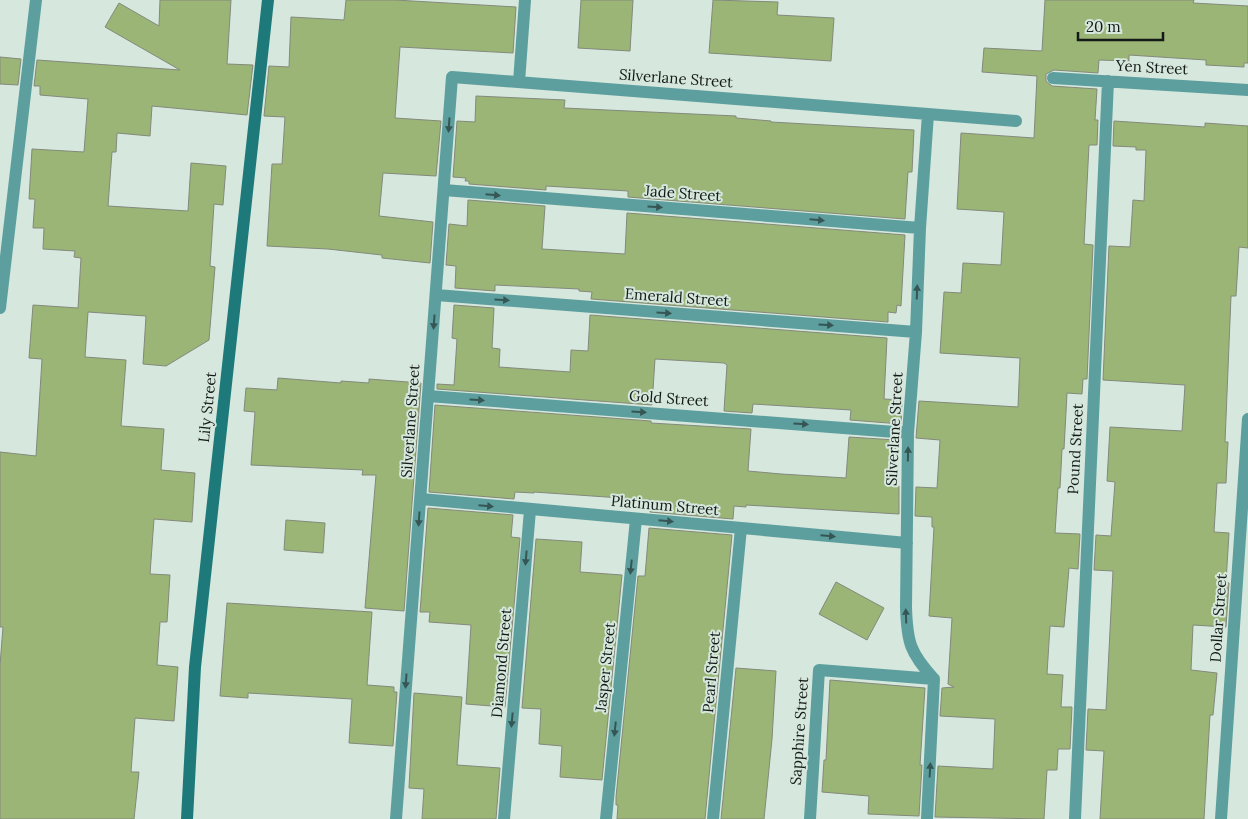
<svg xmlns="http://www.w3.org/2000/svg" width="1248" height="819" viewBox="0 0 1248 819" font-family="Lora,serif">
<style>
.building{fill:#9bb576;stroke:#83897b}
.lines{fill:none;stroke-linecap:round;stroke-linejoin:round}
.street{stroke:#5d9f9e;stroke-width:12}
.secondary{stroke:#1e7a7a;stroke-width:12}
.oneway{fill:#355654}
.labels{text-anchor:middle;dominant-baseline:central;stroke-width:4;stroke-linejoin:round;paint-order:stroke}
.street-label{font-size:15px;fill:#141a17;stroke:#d6e7dd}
</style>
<rect width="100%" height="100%" fill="#d6e7dd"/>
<path class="building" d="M 160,0 L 231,0 L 227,64 L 253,65 L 247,115 L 152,106 L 150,136 L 117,133 L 116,152 L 112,152 L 108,206 L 188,211 L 191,163 L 226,166 L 223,205 L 214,204 L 210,266 L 215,267 L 209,340 L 166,366 L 143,364 L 146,316 L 88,312 L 85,357 L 126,360 L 121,426 L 164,429 L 161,470 L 195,473 L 192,522 L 154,519 L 150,574 L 170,575 L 167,622 L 160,622 L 157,665 L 178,667 L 174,721 L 135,718 L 131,772 L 139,772 L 134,819 L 0,819 L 0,665 L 3,627 L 0,627 L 0,452 L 36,456 L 42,359 L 29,358 L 33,305 L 78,308 L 81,258 L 74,257 L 75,251 L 43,249 L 44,228 L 33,228 L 35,199 L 29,199 L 32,149 L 84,152 L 88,99 L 40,95 L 40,86 L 34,86 L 37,60 L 180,70 L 105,27 L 119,3 L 159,26 Z
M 346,0 L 395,0 L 516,7 L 513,53 L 400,47 L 395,118 L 441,121 L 436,176 L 383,173 L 379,216 L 433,222 L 430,263 L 382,258 L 382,255 L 328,249 L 267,246 L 272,164 L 282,164 L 285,117 L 264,116 L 269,66 L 289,67 L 291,17 L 344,20 Z
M 581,0 L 633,0 L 630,51 L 578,48 Z
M 713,0 L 778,2 L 777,15 L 834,18 L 831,61 L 709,53 Z
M 1045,0 L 1194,0 L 1193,3 L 1248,6 L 1248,63 L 1244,63 L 1244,67 L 1206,65 L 1206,60 L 1129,55 L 1129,61 L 1099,60 L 1098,73 L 1054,70 L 1046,74 L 1046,81 L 1052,86 L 1097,89 L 1095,120 L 1098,120 L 1097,145 L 1089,145 L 1084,244 L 1093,245 L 1087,379 L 1083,379 L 1082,394 L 1067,393 L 1064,449 L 1062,449 L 1060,488 L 1058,488 L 1055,533 L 1080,534 L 1078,569 L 1069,568 L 1064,627 L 1050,626 L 1047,674 L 1063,675 L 1061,707 L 1072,707 L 1070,749 L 1058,749 L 1057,770 L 1047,770 L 1044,819 L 935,817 L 938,766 L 993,769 L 995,719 L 940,716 L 942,688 L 954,687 L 948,684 L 952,618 L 929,616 L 934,527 L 932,527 L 932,517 L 915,516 L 916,487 L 937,488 L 940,440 L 916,438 L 919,401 L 1018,407 L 1020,358 L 940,353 L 944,292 L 961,293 L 963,263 L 1001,265 L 1004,212 L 957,209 L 961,133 L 1034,138 L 1037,76 L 982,72 L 984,48 L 1042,51 Z
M 0,57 L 21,59 L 18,85 L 0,84 Z
M 476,96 L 565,100 L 564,108 L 736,116 L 736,118 L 771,121 L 771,122 L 914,130 L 912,172 L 908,172 L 905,219 L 628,197 L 628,191 L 546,186 L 546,190 L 469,184 L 469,181 L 465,181 L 466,178 L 453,177 L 457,121 L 475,122 Z
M 1114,121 L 1205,127 L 1205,123 L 1248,126 L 1248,248 L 1239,247 L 1236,296 L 1231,296 L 1225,442 L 1228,442 L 1226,483 L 1217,483 L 1214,532 L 1229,533 L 1226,582 L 1229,583 L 1226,627 L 1193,625 L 1191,670 L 1217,673 L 1213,715 L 1210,715 L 1204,819 L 1100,819 L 1104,751 L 1086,750 L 1088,709 L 1106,710 L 1113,571 L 1094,570 L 1096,535 L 1111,536 L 1115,482 L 1107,481 L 1110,427 L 1182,431 L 1185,385 L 1103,380 L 1109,246 L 1130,247 L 1133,200 L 1144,201 L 1146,150 L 1136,150 L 1136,147 L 1113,146 Z
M 468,200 L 545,206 L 542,249 L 625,254 L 627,213 L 905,235 L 901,306 L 897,305 L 896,313 L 888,312 L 888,322 L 591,299 L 592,292 L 579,291 L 579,289 L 495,285 L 495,291 L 455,288 L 456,266 L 446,265 L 449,224 L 467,226 Z
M 454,305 L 494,308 L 492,348 L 500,349 L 499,367 L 570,372 L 571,350 L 588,351 L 590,315 L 887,338 L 884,399 L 902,400 L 901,424 L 850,420 L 851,410 L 753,404 L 752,413 L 724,411 L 727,365 L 724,363 L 655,359 L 652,405 L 437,389 L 437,384 L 454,385 L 457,339 L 452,338 Z
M 278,378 L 341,383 L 341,381 L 369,383 L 369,379 L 421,383 L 404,611 L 365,608 L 376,475 L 362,475 L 363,470 L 251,465 L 255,412 L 244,411 L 246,388 L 277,390 Z
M 435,405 L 651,421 L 651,423 L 751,429 L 748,471 L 781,474 L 846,478 L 849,437 L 896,440 L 893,486 L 899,486 L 899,514 L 746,505 L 746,507 L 734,506 L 733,519 L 650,512 L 650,500 L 534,492 L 534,493 L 515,492 L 514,499 L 429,492 Z
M 428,508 L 513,515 L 511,537 L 520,538 L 505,707 L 466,704 L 471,625 L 429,622 L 430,612 L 420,612 Z
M 286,520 L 325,523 L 323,553 L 284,550 Z
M 649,528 L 732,535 L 705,819 L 617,819 L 618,805 L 616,805 L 616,797 L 638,576 L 645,576 Z
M 536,539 L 582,542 L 580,572 L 622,575 L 602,780 L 560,777 L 562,746 L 539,744 L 541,709 L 522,708 Z
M 836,582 L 884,608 L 867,640 L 819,614 Z
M 227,603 L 372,612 L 367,685 L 394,687 L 394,692 L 397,692 L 393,746 L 349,743 L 352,699 L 248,693 L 248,698 L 220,696 Z
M 736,668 L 776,671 L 772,739 L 764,819 L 721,819 Z
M 830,680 L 925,688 L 920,765 L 922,765 L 919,816 L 868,814 L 869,796 L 822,792 L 824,760 L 826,760 Z
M 414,693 L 462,697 L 457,765 L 500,768 L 496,819 L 422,819 L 424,789 L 409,788 Z"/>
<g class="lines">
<path class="street" d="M 1053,78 L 1248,90
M 519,82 L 525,0
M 928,114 L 1016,121
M 444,190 L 920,228
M 436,295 L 916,332
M 0,308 L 36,0
M 428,396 L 908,433
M 421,499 L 907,543
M 396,819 L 452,77 L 928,114 L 920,228 L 916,332 L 908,433 L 906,607 C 907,642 910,653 934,679 L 927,819
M 504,819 L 530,510
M 606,819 L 636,519
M 713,819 L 741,528
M 810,819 L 819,670 L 934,679
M 1075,819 L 1108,81
M 1221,819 L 1248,419"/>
<path class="secondary" d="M 187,819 L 195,667 L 268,0"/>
</g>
<defs><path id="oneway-solid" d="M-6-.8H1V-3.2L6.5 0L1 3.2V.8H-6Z" transform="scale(1.25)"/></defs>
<g class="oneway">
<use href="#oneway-solid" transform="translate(449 125) rotate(94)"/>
<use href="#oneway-solid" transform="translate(493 195) rotate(5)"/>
<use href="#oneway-solid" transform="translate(655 207) rotate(4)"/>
<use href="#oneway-solid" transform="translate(817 220) rotate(5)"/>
<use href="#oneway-solid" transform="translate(917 292) rotate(-88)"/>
<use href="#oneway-solid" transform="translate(502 300) rotate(4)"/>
<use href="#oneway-solid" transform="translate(664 313) rotate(4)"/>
<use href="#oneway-solid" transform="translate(434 322) rotate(94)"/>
<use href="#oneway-solid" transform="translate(826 325) rotate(4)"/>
<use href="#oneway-solid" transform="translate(477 400) rotate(4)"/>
<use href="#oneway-solid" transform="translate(639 412) rotate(4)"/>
<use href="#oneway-solid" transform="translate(801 424) rotate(4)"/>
<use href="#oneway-solid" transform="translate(908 454) rotate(-89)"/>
<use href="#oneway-solid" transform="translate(486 506) rotate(5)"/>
<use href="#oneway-solid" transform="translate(419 519) rotate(94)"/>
<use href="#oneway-solid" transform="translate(666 521) rotate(5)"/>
<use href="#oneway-solid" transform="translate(828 536) rotate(5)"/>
<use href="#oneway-solid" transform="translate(526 558) rotate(95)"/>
<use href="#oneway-solid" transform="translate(631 567) rotate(96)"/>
<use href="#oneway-solid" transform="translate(906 616) rotate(-92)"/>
<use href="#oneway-solid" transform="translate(406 681) rotate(94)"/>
<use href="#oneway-solid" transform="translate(512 720) rotate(95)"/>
<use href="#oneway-solid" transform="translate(615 729) rotate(96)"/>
<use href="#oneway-solid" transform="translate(930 770) rotate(-87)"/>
</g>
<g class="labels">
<g class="street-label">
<text transform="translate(1152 67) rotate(3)">Yen Street</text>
<text transform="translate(676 78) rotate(4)">Silverlane Street</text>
<text transform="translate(683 193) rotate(4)">Jade Street</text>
<text transform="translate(677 297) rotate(4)">Emerald Street</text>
<text transform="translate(669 398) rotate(4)">Gold Street</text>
<text transform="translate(207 407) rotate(-84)">Lily Street</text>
<text transform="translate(410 421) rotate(-86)">Silverlane Street</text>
<text transform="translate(894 429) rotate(-87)">Silverlane Street</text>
<text transform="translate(1075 449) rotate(-87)">Pound Street</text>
<text transform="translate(665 505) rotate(5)">Platinum Street</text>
<text transform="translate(1218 618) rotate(-86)">Dollar Street</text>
<text transform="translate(501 663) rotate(-85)">Diamond Street</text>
<text transform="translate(605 667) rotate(-84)">Jasper Street</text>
<text transform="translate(711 672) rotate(-85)">Pearl Street</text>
<text transform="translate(799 731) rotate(-86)">Sapphire Street</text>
</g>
</g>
<path d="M1078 32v8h85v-8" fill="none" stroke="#141a17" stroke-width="2.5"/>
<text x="1086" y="32" font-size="15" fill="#141a17" stroke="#d6e7dd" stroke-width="4" paint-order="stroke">20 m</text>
</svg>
